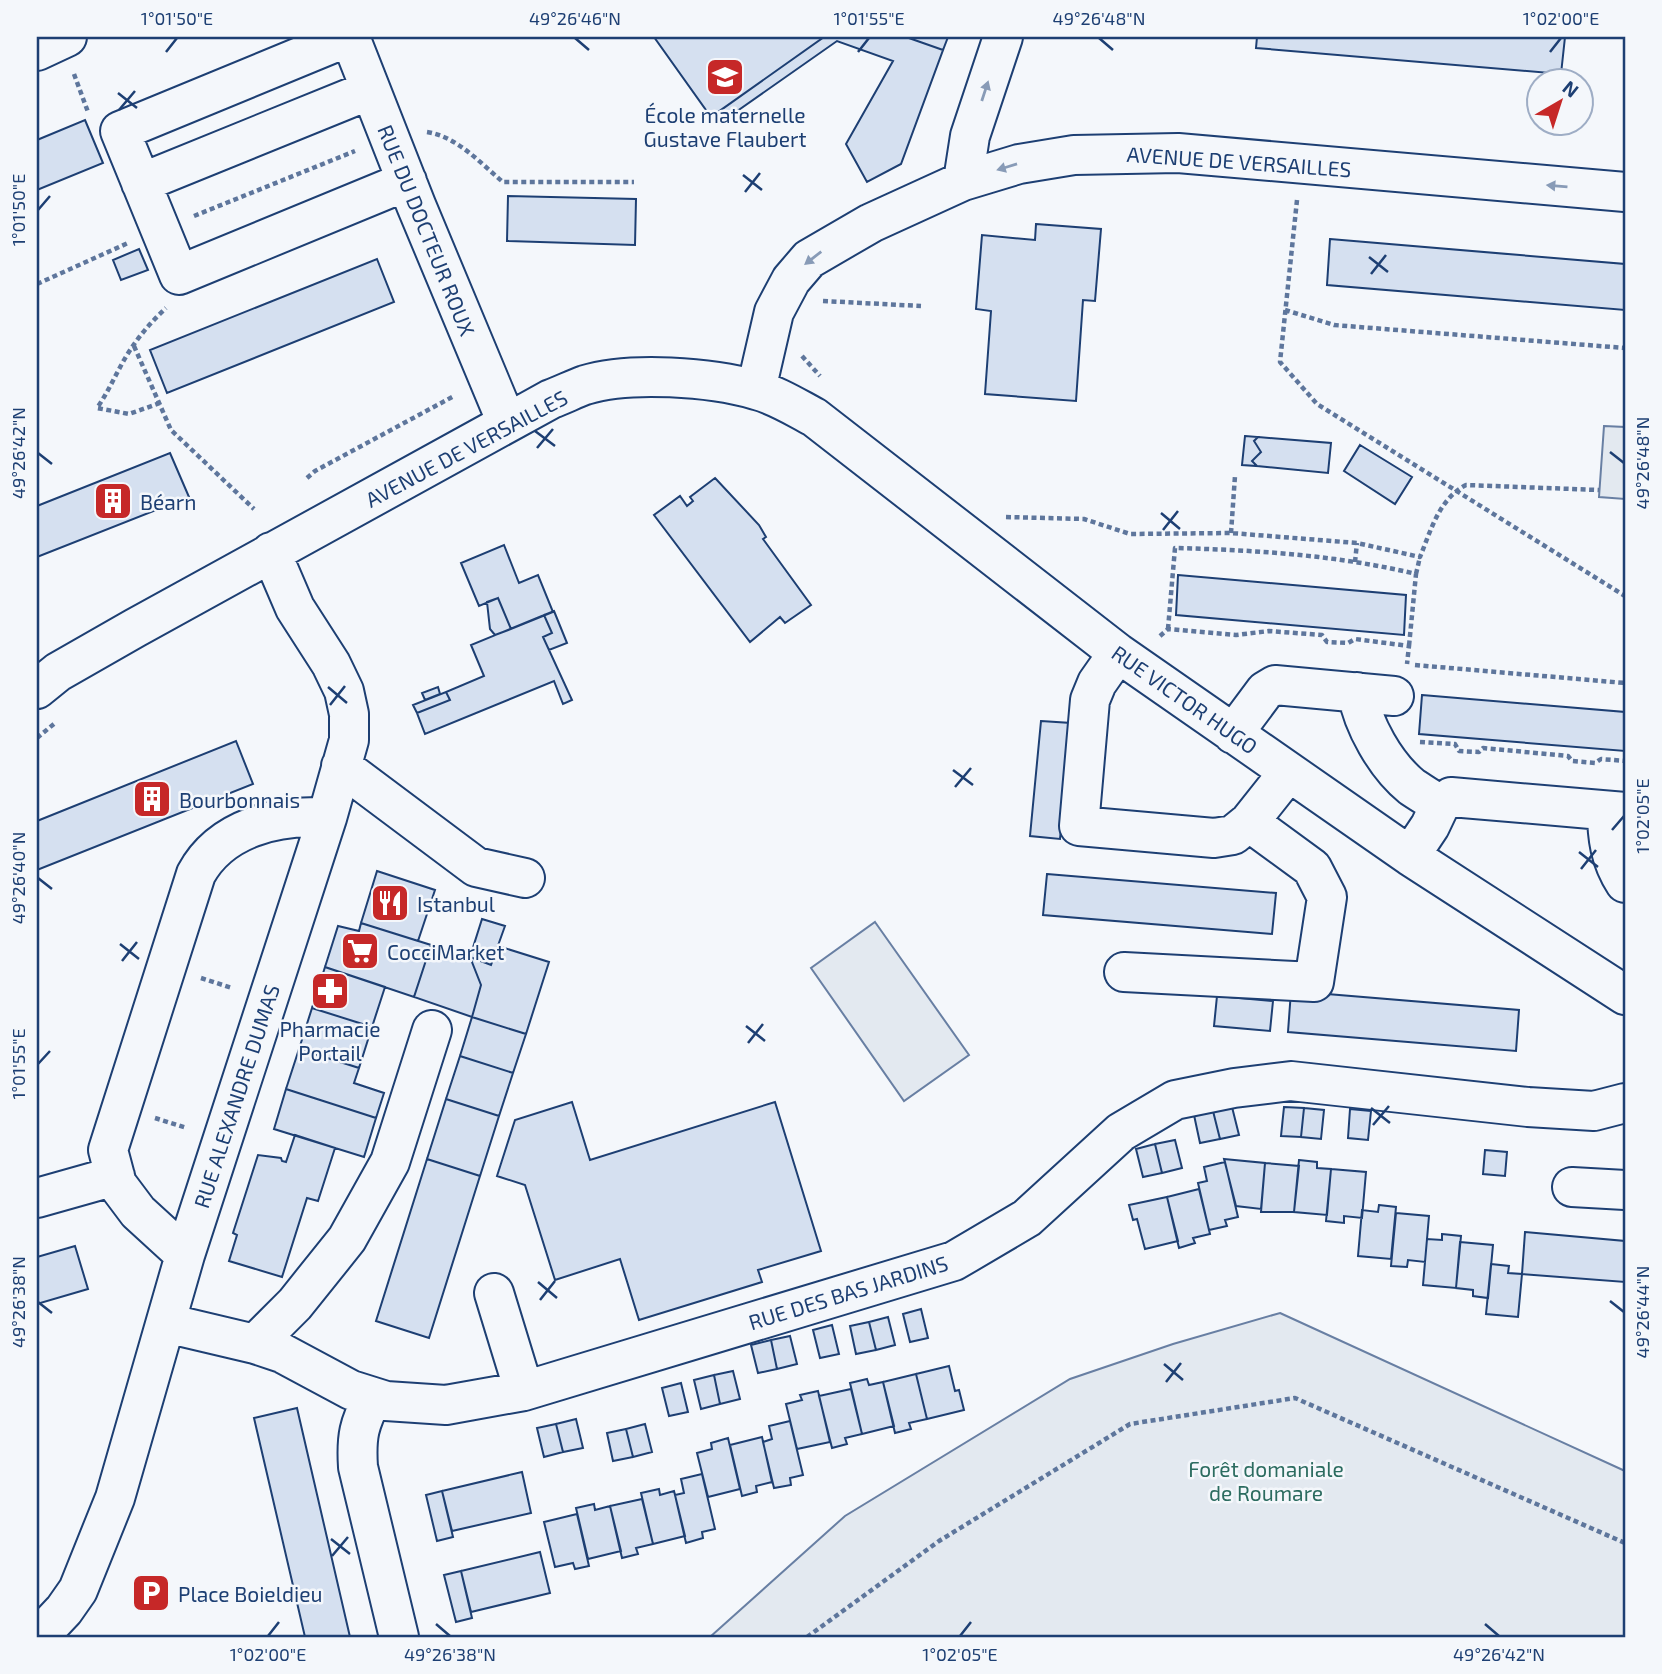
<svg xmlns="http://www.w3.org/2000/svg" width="1662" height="1674" viewBox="0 0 1662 1674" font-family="'Exo 2',sans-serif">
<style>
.green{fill:#e3e9f0;stroke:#687fa3;stroke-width:2}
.building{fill:#d5e0f0;stroke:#1d3f73;stroke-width:2}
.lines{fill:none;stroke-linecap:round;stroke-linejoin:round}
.minor-casing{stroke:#1d3f73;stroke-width:42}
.path{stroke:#5e769c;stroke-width:4.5;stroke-dasharray:5 3.5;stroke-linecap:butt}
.minor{stroke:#f4f7fb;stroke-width:38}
.oneway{fill:#889bb7}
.ticks{fill:none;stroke:#1d3f73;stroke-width:2.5}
.labels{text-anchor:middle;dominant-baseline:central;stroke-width:5;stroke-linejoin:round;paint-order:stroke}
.poi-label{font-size:21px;fill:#1d3f73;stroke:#f4f7fb;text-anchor:start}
.street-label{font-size:21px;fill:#1d3f73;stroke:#f4f7fb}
.park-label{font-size:21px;fill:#2c6c60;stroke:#f4f7fb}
.neatline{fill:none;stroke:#1d3f73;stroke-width:2.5}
.ticks-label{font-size:18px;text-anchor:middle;fill:#1d3f73}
</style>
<rect width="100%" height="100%" fill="#f4f7fb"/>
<path class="green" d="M 1604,426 L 1625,427 L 1625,499 L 1599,497 Z
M 875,922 L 969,1055 L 904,1101 L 811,968 Z
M 1280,1313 L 1625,1471 L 1625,1637 L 710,1637 L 845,1516 L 1070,1379 L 1173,1344 Z"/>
<path class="building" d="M 654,37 L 824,37 L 711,117 Z
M 824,37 L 906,37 L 943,50 L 901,164 L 867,182 L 846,144 L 893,61 L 837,41 L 723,121 L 711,117 Z
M 906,37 L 948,37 L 943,50 Z
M 1257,37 L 1565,37 L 1561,74 L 1256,48 Z
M 85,120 L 103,163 L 37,190 L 37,140 Z
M 508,196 L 636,199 L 635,245 L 507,241 Z
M 1036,224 L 1101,229 L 1095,301 L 1083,300 L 1076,401 L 985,394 L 991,311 L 976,309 L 982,235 L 1035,240 Z
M 1330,239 L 1625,264 L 1625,310 L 1327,285 Z
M 139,249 L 148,270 L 121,280 L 113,260 Z
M 377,259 L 394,302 L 167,393 L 150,350 Z
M 1245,436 L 1258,437 L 1254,441 L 1261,452 L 1252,461 L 1257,466 L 1242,465 Z
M 1258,437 L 1331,443 L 1328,473 L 1257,466 L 1252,461 L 1261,452 L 1254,441 Z
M 1360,445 L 1412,477 L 1395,504 L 1344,471 Z
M 170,453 L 189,497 L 37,557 L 37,506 Z
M 715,478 L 759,525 L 766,537 L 763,539 L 811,605 L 785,623 L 780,617 L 750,642 L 654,515 L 680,496 L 687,506 L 693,501 L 690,497 Z
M 504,545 L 519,583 L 538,575 L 553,612 L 511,629 L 498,598 L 479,606 L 461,563 Z
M 1178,575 L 1406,595 L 1404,635 L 1176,615 Z
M 498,598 L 511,629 L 495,635 L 490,629 L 487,602 Z
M 554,611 L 567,643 L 549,650 L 543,637 L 552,633 L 544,615 Z
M 544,615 L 552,633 L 543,637 L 572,700 L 563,704 L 554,681 L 425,734 L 417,713 L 450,700 L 446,692 L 484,676 L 471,645 Z
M 438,687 L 440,694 L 425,700 L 422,693 Z
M 446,692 L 450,700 L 417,713 L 413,705 Z
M 1422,695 L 1625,712 L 1625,751 L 1419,734 Z
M 1041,721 L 1071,723 L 1060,839 L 1030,836 Z
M 236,741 L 253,784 L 37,870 L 37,821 Z
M 377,871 L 435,890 L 418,941 L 361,923 Z
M 1047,874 L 1276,893 L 1272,934 L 1043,915 Z
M 482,919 L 505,926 L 491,965 L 470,957 Z
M 361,923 L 431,945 L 414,997 L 325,967 L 338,926 L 359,931 Z
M 431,945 L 470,957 L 481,985 L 472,1017 L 414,997 Z
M 498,946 L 549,962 L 526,1034 L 472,1017 L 481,985 L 470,957 L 491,965 Z
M 325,967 L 385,987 L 372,1027 L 312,1008 Z
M 1291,991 L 1519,1010 L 1516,1051 L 1288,1032 Z
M 1217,996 L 1273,1001 L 1270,1031 L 1214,1026 Z
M 312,1008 L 372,1027 L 359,1068 L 299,1049 Z
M 472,1017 L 526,1034 L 513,1073 L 460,1056 Z
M 299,1049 L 359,1068 L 354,1083 L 384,1093 L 376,1118 L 286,1089 Z
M 460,1056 L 513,1073 L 499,1116 L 446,1099 Z
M 286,1089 L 376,1118 L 364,1157 L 274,1129 Z
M 446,1099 L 499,1116 L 480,1176 L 427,1159 Z
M 572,1102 L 590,1160 L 775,1102 L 821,1251 L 758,1270 L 762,1282 L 639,1320 L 620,1259 L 555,1280 L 525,1185 L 497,1176 L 515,1120 Z
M 1232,1107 L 1239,1135 L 1220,1139 L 1213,1111 Z
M 1284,1107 L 1304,1108 L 1301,1137 L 1281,1136 Z
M 1304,1108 L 1324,1110 L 1321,1139 L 1301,1137 Z
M 1350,1109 L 1371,1111 L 1368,1140 L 1348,1138 Z
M 1213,1111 L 1220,1139 L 1200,1143 L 1194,1115 Z
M 295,1135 L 335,1148 L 318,1201 L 307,1198 L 282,1277 L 229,1261 L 237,1235 L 233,1233 L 258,1155 L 281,1158 L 282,1161 L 286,1162 Z
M 1175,1140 L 1182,1168 L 1162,1173 L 1155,1144 Z
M 1155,1144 L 1162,1173 L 1143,1177 L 1136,1149 Z
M 1485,1150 L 1507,1152 L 1505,1176 L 1483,1174 Z
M 427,1159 L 480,1176 L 429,1338 L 376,1321 Z
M 1224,1159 L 1265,1163 L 1261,1209 L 1236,1206 Z
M 1299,1160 L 1317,1162 L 1317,1168 L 1331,1169 L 1327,1215 L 1294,1212 Z
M 1225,1162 L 1238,1217 L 1225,1220 L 1227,1226 L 1209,1230 L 1198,1183 L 1207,1181 L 1204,1167 Z
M 1265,1163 L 1299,1166 L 1294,1212 L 1261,1212 Z
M 1331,1169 L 1366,1172 L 1362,1218 L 1344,1216 L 1344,1223 L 1326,1221 Z
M 1199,1189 L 1210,1234 L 1193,1238 L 1195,1243 L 1179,1248 L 1167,1197 Z
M 1167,1197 L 1178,1241 L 1145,1249 L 1137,1219 L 1133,1220 L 1129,1205 Z
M 1379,1205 L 1396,1207 L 1391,1259 L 1358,1256 L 1362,1210 L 1378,1212 Z
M 1396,1213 L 1429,1216 L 1425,1262 L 1408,1260 L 1407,1267 L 1391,1266 Z
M 1525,1232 L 1625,1241 L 1625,1282 L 1522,1274 Z
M 1442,1234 L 1461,1236 L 1456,1288 L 1423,1285 L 1427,1239 L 1442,1240 Z
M 1460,1242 L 1493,1245 L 1488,1298 L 1473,1296 L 1473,1290 L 1456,1288 Z
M 75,1246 L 88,1289 L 37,1304 L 37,1257 Z
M 1491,1264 L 1509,1266 L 1508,1273 L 1522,1274 L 1518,1317 L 1486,1314 Z
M 921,1309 L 928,1338 L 910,1342 L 903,1314 Z
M 888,1317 L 895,1345 L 876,1350 L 869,1322 Z
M 869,1322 L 876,1350 L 856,1354 L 850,1326 Z
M 832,1325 L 839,1354 L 820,1358 L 813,1330 Z
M 790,1336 L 797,1364 L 777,1369 L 771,1340 Z
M 771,1340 L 777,1369 L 758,1373 L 751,1345 Z
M 949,1366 L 955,1391 L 959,1390 L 964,1410 L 927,1419 L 916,1374 Z
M 733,1371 L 740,1399 L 720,1404 L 714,1375 Z
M 916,1374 L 927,1419 L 909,1423 L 911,1429 L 895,1433 L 883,1382 Z
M 714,1375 L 720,1404 L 701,1409 L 694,1380 Z
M 867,1379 L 869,1385 L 883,1382 L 894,1426 L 862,1434 L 850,1383 Z
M 681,1383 L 688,1412 L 669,1416 L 662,1388 Z
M 851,1389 L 862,1434 L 845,1438 L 847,1444 L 832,1448 L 819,1396 Z
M 818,1391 L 830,1442 L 797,1449 L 786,1404 L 802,1400 L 800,1395 Z
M 297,1408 L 350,1637 L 305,1637 L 254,1418 Z
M 576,1419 L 583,1448 L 563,1452 L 556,1424 Z
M 790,1421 L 803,1475 L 790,1478 L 791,1485 L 774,1488 L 763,1442 L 772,1439 L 769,1426 Z
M 556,1424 L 563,1452 L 544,1457 L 537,1428 Z
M 645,1424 L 652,1452 L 633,1457 L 626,1429 Z
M 626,1429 L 633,1457 L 613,1461 L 607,1433 Z
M 762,1437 L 772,1482 L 756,1486 L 757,1492 L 742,1496 L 730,1445 Z
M 728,1438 L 740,1489 L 708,1497 L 697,1453 L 712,1449 L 711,1443 Z
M 522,1472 L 531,1513 L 452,1531 L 442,1491 Z
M 702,1474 L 715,1529 L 702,1532 L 703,1538 L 686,1543 L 675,1495 L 684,1493 L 681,1479 Z
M 659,1489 L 660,1495 L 674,1491 L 685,1536 L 653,1544 L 641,1493 Z
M 442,1491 L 453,1537 L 437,1541 L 426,1495 Z
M 642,1499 L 653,1544 L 636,1548 L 638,1554 L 622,1558 L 610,1506 Z
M 594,1504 L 595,1510 L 610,1506 L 621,1551 L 588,1559 L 576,1508 Z
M 577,1514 L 589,1566 L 575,1569 L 573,1563 L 555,1567 L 544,1522 Z
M 540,1552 L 550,1593 L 471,1612 L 461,1571 Z
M 461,1571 L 472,1618 L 456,1622 L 444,1575 Z"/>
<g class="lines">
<defs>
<path id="minor" d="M 348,37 L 120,131 L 179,275 L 407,181
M 350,37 L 416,205 L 507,423
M 37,51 L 67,37
M 963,181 L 970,136 L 1003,37
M 141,183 L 370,90
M 756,390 L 774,312 L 791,280 L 809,259 L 871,223 L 963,181 L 1019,164 L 1074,155 L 1178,153 L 1625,192
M 1118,653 L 1097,683 L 1090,700 L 1079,826 L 1214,838 L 1233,835 L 1249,822 L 1288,773
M 37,689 L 58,672 L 135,628 L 551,399 C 562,395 574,389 585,385 C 630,371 711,377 756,390 C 776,395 795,407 814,417 L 1118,653 L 1410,856 L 1625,995
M 1357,692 C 1363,725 1385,765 1412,787 C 1421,793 1431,799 1440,805
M 1233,734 L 1265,691 L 1275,685 L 1394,696
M 341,766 L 476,867 L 525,878
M 1607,811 C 1607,837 1610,860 1625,883
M 1410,856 L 1430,826 L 1440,805 L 1451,797 L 1625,812
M 1124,972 L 1314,982 L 1327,897 L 1312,868 L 1249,822
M 1572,1187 L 1625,1190
M 37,1198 L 115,1176
M 185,1255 L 138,1212 L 117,1184 L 108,1150 L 196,874 C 221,828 277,814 327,818
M 494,1293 L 524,1391
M 166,1323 L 255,1344 L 282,1353 L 351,1390 L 386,1401 L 446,1405 L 524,1391 L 954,1261 L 1027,1218 L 1121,1132 L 1175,1100 L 1234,1088 L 1291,1081 L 1528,1107 L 1594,1111 L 1625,1103
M 255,1344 L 295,1304 L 347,1239 L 390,1162 L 432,1030
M 373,1397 C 359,1424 356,1436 358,1467 L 399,1637
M 37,1633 L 48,1627 L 64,1610 L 78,1590 L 115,1498 L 185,1255 L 327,818 L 349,740 L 349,714 L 344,691 L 331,664 L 295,608 L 271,552"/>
</defs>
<use href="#minor" class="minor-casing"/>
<path class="path" d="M 74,74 L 88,112
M 427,132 C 458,137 480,163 503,182 L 634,182
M 1297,200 L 1280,362 L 1317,404 L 1625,596
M 194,216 L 355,151
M 37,284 L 128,243
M 823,301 L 921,306
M 1285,310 L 1334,325 L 1625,348
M 134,346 L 171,430 L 254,509
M 802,356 L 820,376
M 160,403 L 129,414 L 97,408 C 109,391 116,373 127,355 C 138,337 151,322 166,308
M 307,478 L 315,471 L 454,396
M 1006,517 L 1084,519 L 1130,534 L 1231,533 L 1357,543 L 1420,557 C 1431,530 1439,499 1466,485 L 1599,490
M 1231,533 L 1235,476
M 1355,562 L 1357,543
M 1416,574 L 1420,557
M 1168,629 L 1175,548 C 1255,550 1337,555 1416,574 L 1409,646
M 1160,636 L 1168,629 L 1236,635 L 1269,631 L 1322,635 L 1327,642 L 1348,643 L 1355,639 L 1409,646 L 1407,664
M 1415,665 L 1625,683
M 37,738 L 55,723
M 1420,742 L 1455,744 L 1459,751 L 1479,752 L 1483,748 L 1568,756 L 1572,761 L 1595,763 L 1601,759 L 1625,761
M 201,978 L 232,988
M 155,1118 L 187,1128
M 807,1637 L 939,1541 L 1130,1424 L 1295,1398 L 1625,1543"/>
<use href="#minor" class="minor"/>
</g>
<defs><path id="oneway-solid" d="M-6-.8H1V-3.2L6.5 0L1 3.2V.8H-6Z" transform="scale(1.75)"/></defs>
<g class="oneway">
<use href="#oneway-solid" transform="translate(985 91) rotate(-72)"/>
<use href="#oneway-solid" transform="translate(1007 167) rotate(163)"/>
<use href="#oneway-solid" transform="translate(1557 186) rotate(-175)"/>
<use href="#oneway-solid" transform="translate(813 258) rotate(142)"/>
</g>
<path class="ticks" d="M 575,38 L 589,50M 1099,38 L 1113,50M 166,52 L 177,38M 858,52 L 869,38M 1550,52 L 1561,38M 118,93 L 137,108M 119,110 L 135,91M 743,175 L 762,190M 745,192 L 760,173M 38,210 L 50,196M 1369,257 L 1388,272M 1371,274 L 1386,255M 535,431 L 555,446M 537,448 L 553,429M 1610,452 L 1624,463M 38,453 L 52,464M 1161,513 L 1180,529M 1163,530 L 1178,511M 328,687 L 347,703M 330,705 L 345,686M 953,770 L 973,785M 955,787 L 971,768M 1612,830 L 1624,816M 1579,852 L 1598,867M 1581,869 L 1596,850M 38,878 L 52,889M 120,944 L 139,959M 122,961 L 137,942M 746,1026 L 765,1041M 748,1043 L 763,1024M 38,1064 L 50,1051M 1371,1108 L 1390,1123M 1373,1125 L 1389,1106M 538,1282 L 557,1298M 540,1300 L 555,1281M 1610,1301 L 1624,1312M 38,1302 L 52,1313M 1164,1364 L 1183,1380M 1166,1382 L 1181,1363M 331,1539 L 350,1554M 332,1556 L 348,1537M 436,1624 L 450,1636M 1485,1624 L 1499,1636M 268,1636 L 279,1622M 960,1636 L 971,1622"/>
<defs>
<symbol id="school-square" viewBox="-11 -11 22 22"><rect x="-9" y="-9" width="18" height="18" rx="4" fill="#c62828" stroke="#f4f7fb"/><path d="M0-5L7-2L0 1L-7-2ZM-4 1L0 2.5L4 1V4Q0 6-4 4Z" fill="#fff"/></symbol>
<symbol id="building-square" viewBox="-11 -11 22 22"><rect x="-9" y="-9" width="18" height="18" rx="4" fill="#c62828" stroke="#f4f7fb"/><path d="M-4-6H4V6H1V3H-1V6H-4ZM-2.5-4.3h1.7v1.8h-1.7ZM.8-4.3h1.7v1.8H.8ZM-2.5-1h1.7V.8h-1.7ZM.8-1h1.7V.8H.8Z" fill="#fff"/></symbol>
<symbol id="restaurant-square" viewBox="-11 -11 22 22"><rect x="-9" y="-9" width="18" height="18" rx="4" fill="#c62828" stroke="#f4f7fb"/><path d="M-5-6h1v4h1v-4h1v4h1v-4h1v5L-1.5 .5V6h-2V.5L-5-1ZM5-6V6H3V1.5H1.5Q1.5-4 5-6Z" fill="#fff"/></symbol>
<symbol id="supermarket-square" viewBox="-11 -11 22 22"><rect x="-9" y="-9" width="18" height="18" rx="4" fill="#c62828" stroke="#f4f7fb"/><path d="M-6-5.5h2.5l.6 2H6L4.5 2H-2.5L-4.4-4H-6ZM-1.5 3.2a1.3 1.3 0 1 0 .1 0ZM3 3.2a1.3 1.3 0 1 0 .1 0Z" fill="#fff"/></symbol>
<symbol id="pharmacy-square" viewBox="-11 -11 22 22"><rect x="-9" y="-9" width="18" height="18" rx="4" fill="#c62828" stroke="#f4f7fb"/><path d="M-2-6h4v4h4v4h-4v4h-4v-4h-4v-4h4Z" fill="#fff"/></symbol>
<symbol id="parking-square" viewBox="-11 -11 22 22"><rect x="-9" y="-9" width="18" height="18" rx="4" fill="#c62828" stroke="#f4f7fb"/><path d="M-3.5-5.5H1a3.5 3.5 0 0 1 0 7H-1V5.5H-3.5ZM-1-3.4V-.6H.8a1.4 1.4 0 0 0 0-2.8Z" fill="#fff"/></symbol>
</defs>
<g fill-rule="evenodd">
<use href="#school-square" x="703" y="55" width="44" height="44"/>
<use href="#building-square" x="91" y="479" width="44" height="44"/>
<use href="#building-square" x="130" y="777" width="44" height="44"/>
<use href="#restaurant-square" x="368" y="881" width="44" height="44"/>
<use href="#supermarket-square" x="338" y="929" width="44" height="44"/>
<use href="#pharmacy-square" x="308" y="969" width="44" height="44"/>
<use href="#parking-square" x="129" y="1571" width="44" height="44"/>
</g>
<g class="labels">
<g class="poi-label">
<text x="725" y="114" text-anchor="middle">École maternelle<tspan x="725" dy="24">Gustave Flaubert</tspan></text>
<text x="140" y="501">Béarn</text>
<text x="179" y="799">Bourbonnais</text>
<text x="417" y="903">Istanbul</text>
<text x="387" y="951">CocciMarket</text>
<text x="330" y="1028" text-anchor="middle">Pharmacie<tspan x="330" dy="24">Portail</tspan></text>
<text x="178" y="1593">Place Boieldieu</text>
</g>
<g class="street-label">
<text transform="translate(1239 161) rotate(4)">AVENUE DE VERSAILLES</text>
<text transform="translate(427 230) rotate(68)">RUE DU DOCTEUR ROUX</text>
<text transform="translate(466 448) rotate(-28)">AVENUE DE VERSAILLES</text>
<text transform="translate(1185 699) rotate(35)">RUE VICTOR HUGO</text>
<text transform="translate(236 1096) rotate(-72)">RUE ALEXANDRE DUMAS</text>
<text transform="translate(848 1292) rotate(-17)">RUE DES BAS JARDINS</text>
</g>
<g class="park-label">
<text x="1266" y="1468">Forêt domaniale<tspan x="1266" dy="24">de Roumare</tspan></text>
</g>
</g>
<rect width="1662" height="1674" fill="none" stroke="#f4f7fb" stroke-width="77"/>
<g transform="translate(1560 102) rotate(39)"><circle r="33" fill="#f4f7fb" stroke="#9eadc5" stroke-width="2"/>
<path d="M0-5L12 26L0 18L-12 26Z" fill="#c62828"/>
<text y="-10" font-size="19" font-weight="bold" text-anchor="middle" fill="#1d3f73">N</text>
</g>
<rect x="38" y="38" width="1586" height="1598" class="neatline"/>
<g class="ticks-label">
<text x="177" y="25">1°01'50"E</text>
<text x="575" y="25">49°26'46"N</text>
<text x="869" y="25">1°01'55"E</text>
<text x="1099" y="25">49°26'48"N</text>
<text x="1561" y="25">1°02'00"E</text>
<text transform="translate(19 210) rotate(-90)" y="6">1°01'50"E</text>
<text transform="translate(19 453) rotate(-90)" y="6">49°26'42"N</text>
<text transform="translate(1643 463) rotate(-90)" y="6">49°26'48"N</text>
<text transform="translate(1643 816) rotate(-90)" y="6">1°02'05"E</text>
<text transform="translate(19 878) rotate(-90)" y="6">49°26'40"N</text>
<text transform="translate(19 1064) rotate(-90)" y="6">1°01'55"E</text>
<text transform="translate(19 1302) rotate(-90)" y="6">49°26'38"N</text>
<text transform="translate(1643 1312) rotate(-90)" y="6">49°26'44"N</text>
<text x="268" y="1661">1°02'00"E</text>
<text x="450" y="1661">49°26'38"N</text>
<text x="960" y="1661">1°02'05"E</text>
<text x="1499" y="1661">49°26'42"N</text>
</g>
</svg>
